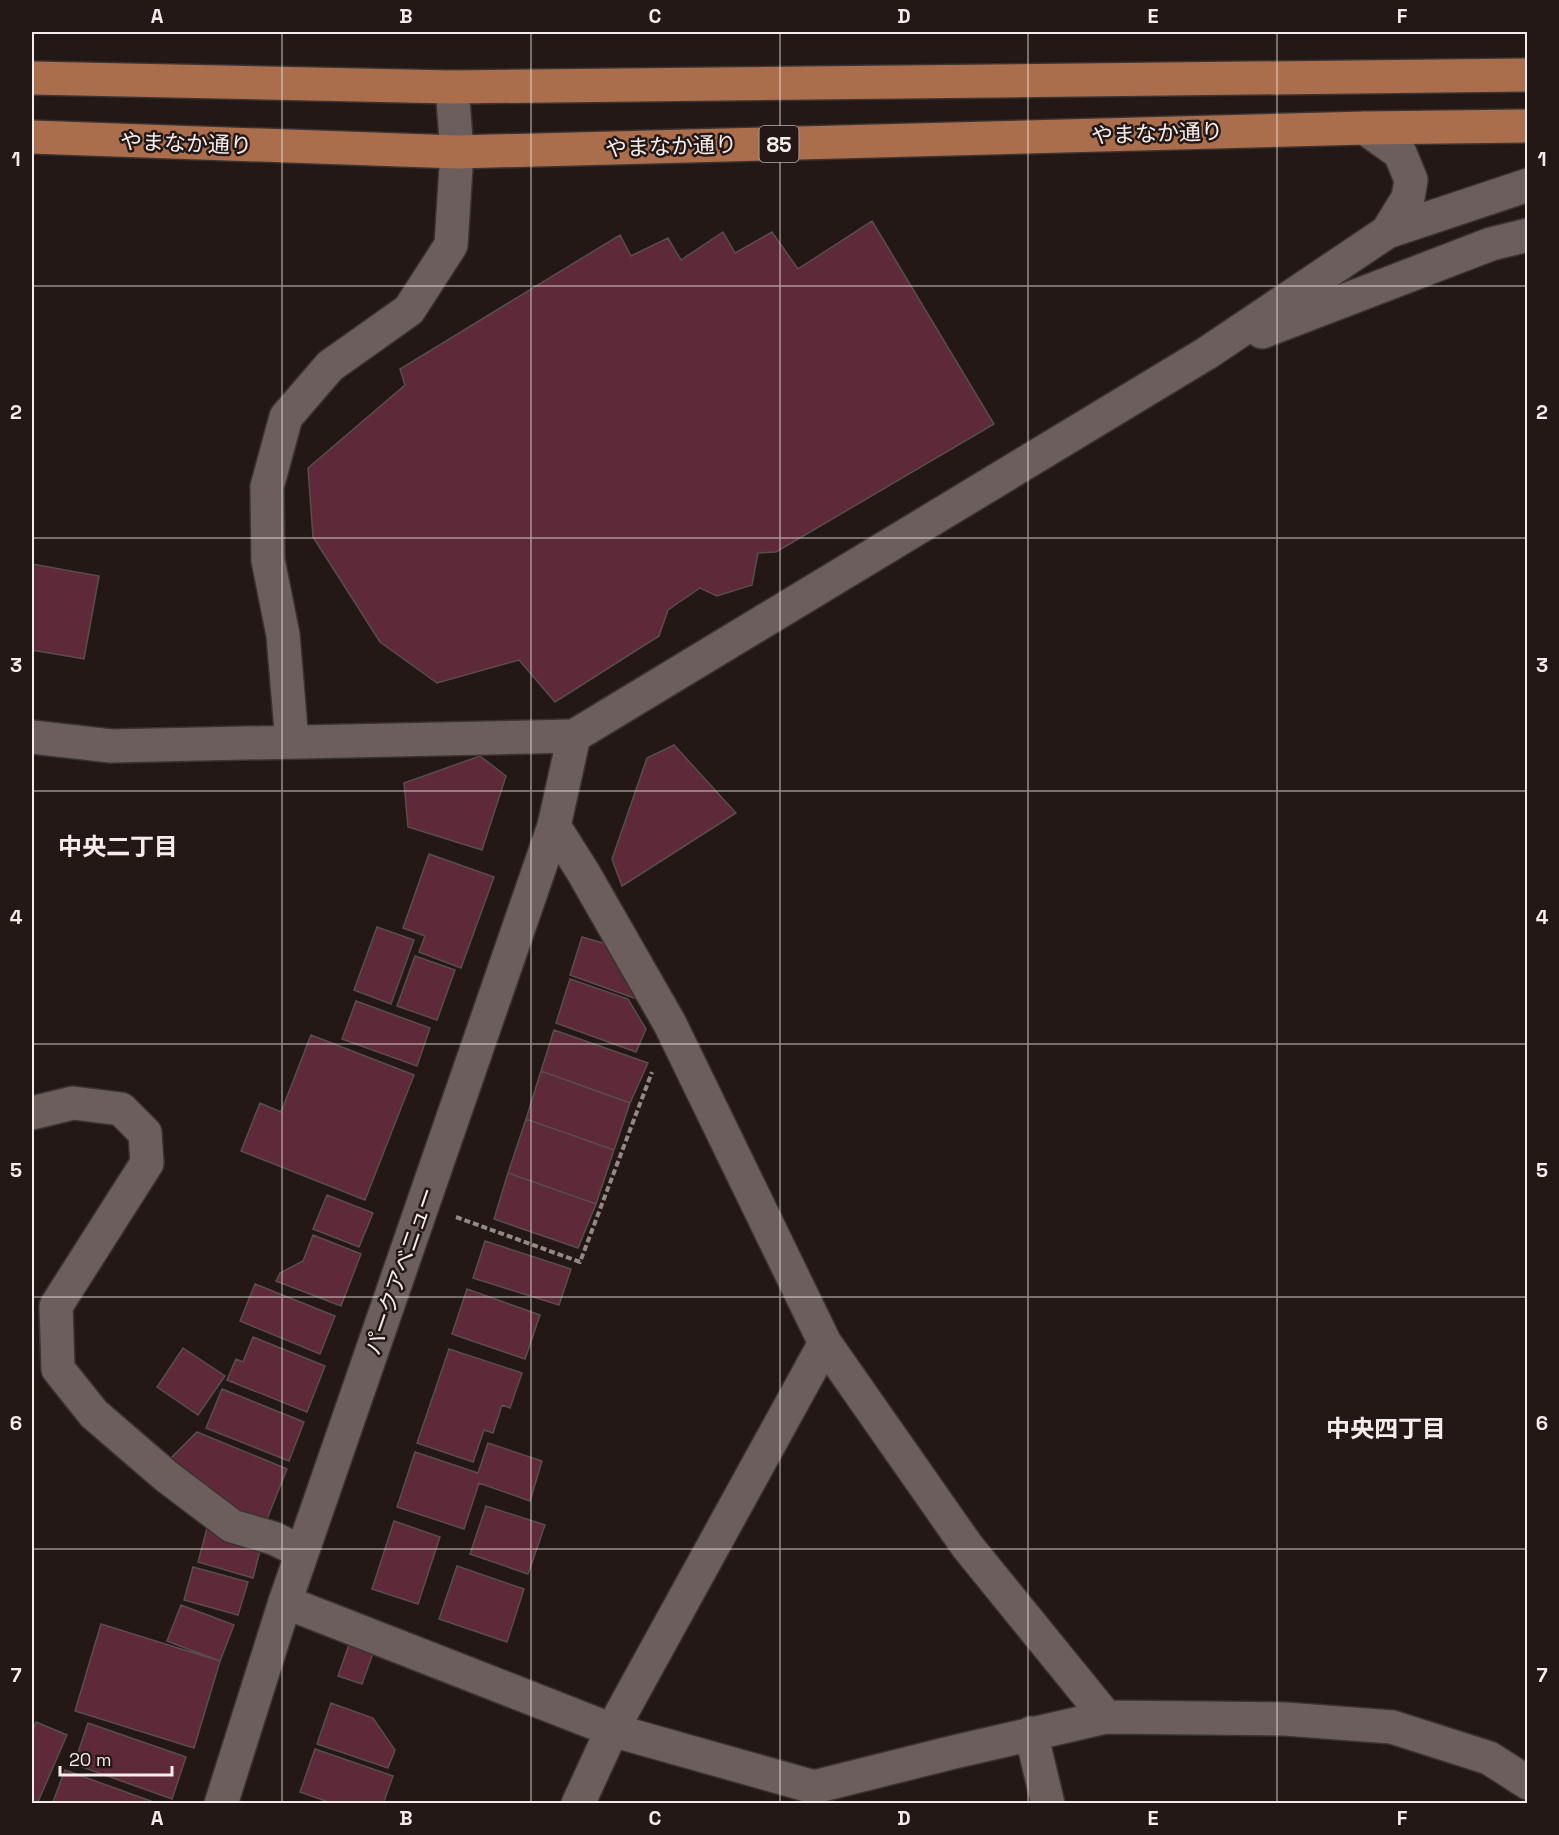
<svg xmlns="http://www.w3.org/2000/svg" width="1559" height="1835" viewBox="0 0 1559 1835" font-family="'Space Grotesk','Noto Sans JP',sans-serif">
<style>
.building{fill:#5e2938;stroke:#5a4d4f;stroke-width:1.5}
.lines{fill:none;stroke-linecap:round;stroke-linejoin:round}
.minor-casing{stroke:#3b3331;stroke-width:36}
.tertiary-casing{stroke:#3b3331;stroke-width:36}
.primary-casing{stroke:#3b3331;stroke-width:36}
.path{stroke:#938987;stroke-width:4;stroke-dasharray:6 3;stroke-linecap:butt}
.minor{stroke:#6c5e5c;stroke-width:33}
.tertiary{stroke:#6c5e5c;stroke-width:33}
.primary{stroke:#aa6e4c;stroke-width:33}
.grid{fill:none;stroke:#f5edeb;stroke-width:1.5;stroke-opacity:0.55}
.labels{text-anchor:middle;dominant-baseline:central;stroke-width:5;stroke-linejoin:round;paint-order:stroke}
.shield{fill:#231816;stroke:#b6adab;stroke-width:1.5}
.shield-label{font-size:21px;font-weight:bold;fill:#f5edeb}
.street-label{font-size:22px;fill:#f5edeb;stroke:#231816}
.neighbourhood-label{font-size:24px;font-weight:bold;fill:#f5edeb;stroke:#231816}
.neatline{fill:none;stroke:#f5edeb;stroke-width:2}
.grid-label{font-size:20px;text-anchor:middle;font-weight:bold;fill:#f5edeb}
</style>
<rect width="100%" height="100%" fill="#231816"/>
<path class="building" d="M 872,221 L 994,424 L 776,552 L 758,553 L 752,585 L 717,596 L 700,588 L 668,610 L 659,636 L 555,702 L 519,660 L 437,683 L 380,642 L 313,537 L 308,468 L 405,385 L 400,369 L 620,235 L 631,256 L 668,238 L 681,260 L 723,232 L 735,253 L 772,232 L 798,269 Z
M 32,564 L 99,576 L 84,659 L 32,650 Z
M 674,745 L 736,813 L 622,886 L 612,859 L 647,758 Z
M 480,756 L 506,776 L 482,850 L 408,827 L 404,783 Z
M 429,854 L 494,877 L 461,968 L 419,952 L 425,936 L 403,928 Z
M 377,927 L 414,940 L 391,1004 L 354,990 Z
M 582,937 L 606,944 L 637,999 L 570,975 Z
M 415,956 L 455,970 L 437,1020 L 397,1006 Z
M 570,979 L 628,999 L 646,1029 L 636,1052 L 556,1023 Z
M 356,1001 L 430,1028 L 417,1066 L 342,1039 Z
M 554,1030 L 648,1063 L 630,1103 L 541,1071 Z
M 311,1035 L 414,1075 L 365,1200 L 241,1151 L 260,1103 L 281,1112 Z
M 541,1071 L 630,1103 L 614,1150 L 526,1119 Z
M 526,1119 L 614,1150 L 596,1204 L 508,1173 Z
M 508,1173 L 596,1204 L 578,1248 L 494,1219 Z
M 327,1195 L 373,1213 L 359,1247 L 313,1229 Z
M 313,1235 L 361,1254 L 341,1306 L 276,1281 L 280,1273 L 303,1261 Z
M 485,1241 L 571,1269 L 559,1305 L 473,1278 Z
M 255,1284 L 335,1316 L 320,1354 L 240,1321 Z
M 467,1289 L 540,1315 L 525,1359 L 452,1334 Z
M 253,1337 L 325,1366 L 307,1412 L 227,1380 L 236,1359 L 243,1362 Z
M 183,1348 L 225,1376 L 198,1415 L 157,1387 Z
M 449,1349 L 522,1373 L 510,1408 L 502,1405 L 493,1433 L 484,1430 L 473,1462 L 417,1443 Z
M 222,1389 L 304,1422 L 289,1461 L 206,1428 Z
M 197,1432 L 287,1469 L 265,1524 L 214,1500 L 163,1466 Z
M 488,1443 L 542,1461 L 530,1501 L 479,1483 L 464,1529 L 397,1507 L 415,1452 L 478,1473 Z
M 486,1506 L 545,1525 L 528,1574 L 470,1554 Z
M 394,1521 L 440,1537 L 418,1604 L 372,1589 Z
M 207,1528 L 262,1543 L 253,1578 L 198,1562 Z
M 457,1566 L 524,1589 L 507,1642 L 439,1619 Z
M 193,1567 L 248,1582 L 238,1615 L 184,1600 Z
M 181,1605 L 234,1625 L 220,1661 L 167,1641 Z
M 101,1624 L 220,1661 L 194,1748 L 75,1711 Z
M 353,1633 L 377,1642 L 362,1684 L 338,1676 Z
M 331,1703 L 373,1718 L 395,1750 L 388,1768 L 317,1744 Z
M 36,1722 L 67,1735 L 37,1804 L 32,1804 L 32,1732 Z
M 88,1723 L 186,1757 L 172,1799 L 74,1764 Z
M 315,1749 L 393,1776 L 383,1804 L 334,1804 L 300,1792 Z
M 65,1770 L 159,1804 L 59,1804 L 53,1802 Z"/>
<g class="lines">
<defs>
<path id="minor" d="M 32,737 L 111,746 L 574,736
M 292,742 L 283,635 L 268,560 L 267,487 L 286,417 L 330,366 L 409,310 L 451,245 L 457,152 L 452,87
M 554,826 L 583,872 L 670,1024 L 825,1343 L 967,1546 L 1106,1717
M 32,1113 L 73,1103 L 121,1109 L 145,1133 L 147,1163 L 56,1306 L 58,1369 L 94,1414 L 166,1476 L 232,1526 L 273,1538 L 302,1552
M 285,1602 L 612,1730 L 814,1787 L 954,1752 L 1106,1717 L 1285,1719 L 1392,1727 L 1489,1758 L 1528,1783
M 1031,1733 L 1048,1804
M 578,1804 L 612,1730 L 825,1343"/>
<path id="tertiary" d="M 1365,128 L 1400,153 L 1411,180 L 1408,198 L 1387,232
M 1262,332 L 1491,244 L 1528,235
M 221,1804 L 285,1602 L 554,826 L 574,736 L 1207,353 L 1387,232 L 1528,185"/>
<path id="primary" d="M 32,78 L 452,87 L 1528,75
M 32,137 L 457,152 L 1365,128 L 1528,126"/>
</defs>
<use href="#minor" class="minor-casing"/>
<use href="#tertiary" class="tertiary-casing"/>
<use href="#primary" class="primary-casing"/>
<path class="path" d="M 456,1217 L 580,1262 L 652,1072"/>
<use href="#minor" class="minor"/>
<use href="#tertiary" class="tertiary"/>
<use href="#primary" class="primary"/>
</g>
<path class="grid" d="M 282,32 L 282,1804M 531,32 L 531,1804M 780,32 L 780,1804M 1028,32 L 1028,1804M 1277,32 L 1277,1804M 32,286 L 1528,286M 32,538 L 1528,538M 32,791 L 1528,791M 32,1044 L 1528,1044M 32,1297 L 1528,1297M 32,1549 L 1528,1549"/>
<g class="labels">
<rect class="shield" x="759.5" y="126" width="39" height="36" rx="4.5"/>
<g class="shield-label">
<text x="779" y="144">85</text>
</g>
<g class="street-label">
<text transform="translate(1157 133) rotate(-2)">やまなか通り</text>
<text transform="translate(186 143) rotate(2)">やまなか通り</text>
<text transform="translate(671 146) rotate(-2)">やまなか通り</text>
<text transform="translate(400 1271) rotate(-71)">パークアベニュー</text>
</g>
<g class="neighbourhood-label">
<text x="118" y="846">中央二丁目</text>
<text x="1386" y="1428">中央四丁目</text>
</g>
</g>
<rect width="1559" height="1835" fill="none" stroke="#231816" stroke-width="66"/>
<path d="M60 1766v9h112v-9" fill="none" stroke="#f5edeb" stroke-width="3"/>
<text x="69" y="1766" font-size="18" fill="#f5edeb" stroke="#231816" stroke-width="4.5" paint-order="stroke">20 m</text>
<rect x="33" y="33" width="1493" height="1769" class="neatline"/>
<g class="grid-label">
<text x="157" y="23">A</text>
<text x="406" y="23">B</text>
<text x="655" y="23">C</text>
<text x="904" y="23">D</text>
<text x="1153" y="23">E</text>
<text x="1402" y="23">F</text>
<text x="16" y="166">1</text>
<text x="1542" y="166">1</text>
<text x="16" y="419">2</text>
<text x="1542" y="419">2</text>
<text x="16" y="672">3</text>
<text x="1542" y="672">3</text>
<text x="16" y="924">4</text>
<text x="1542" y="924">4</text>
<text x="16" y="1177">5</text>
<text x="1542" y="1177">5</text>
<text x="16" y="1430">6</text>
<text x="1542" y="1430">6</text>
<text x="16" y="1682">7</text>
<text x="1542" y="1682">7</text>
<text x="157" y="1825">A</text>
<text x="406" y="1825">B</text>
<text x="655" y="1825">C</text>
<text x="904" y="1825">D</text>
<text x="1153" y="1825">E</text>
<text x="1402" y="1825">F</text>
</g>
</svg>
